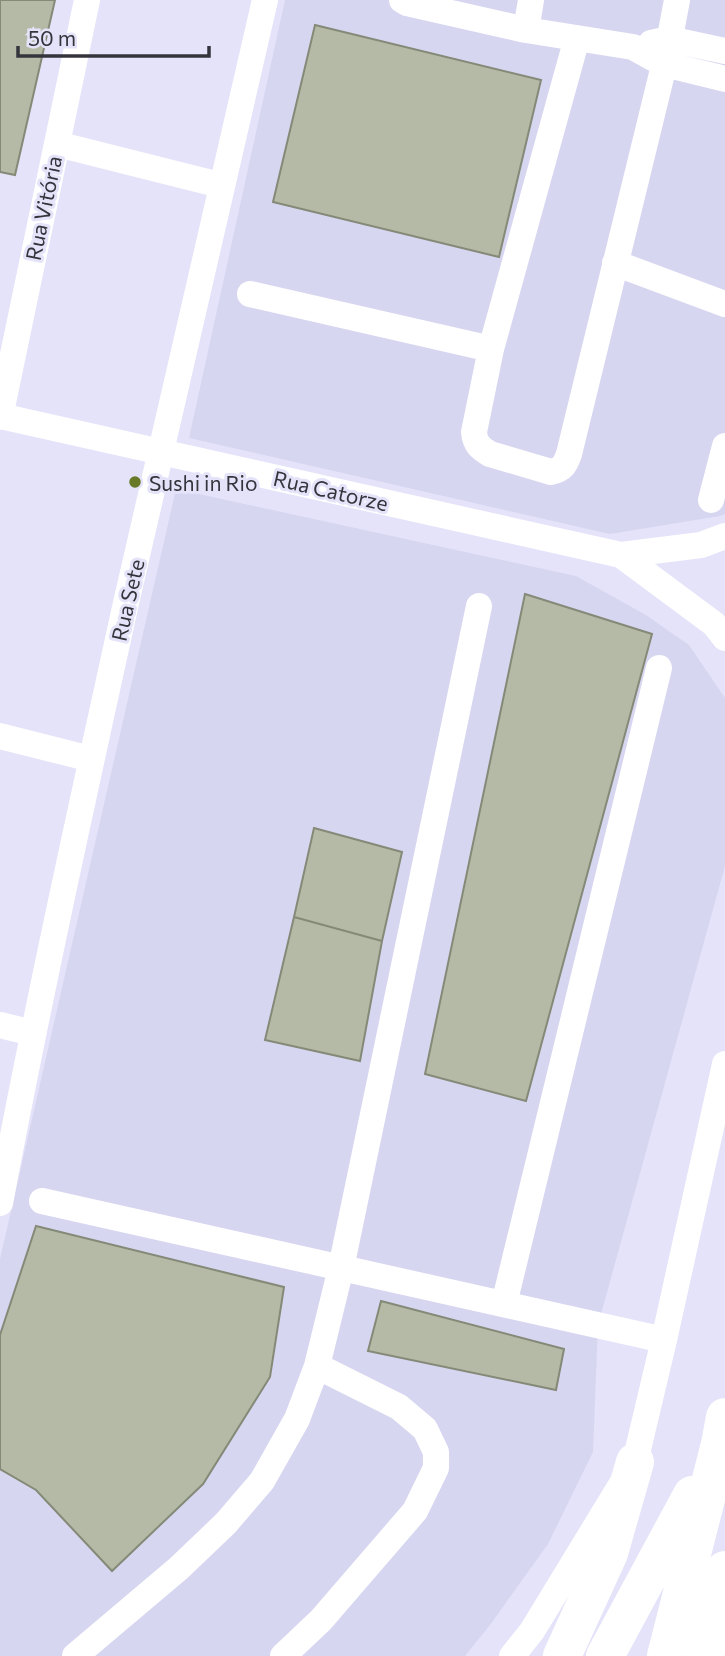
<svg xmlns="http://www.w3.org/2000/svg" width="725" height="1656" viewBox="0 0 725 1656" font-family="Commissioner,sans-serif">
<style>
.built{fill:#d7d6f1}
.building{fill:#b4baa6;stroke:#848a77;stroke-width:2}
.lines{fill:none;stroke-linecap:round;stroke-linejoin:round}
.minor{stroke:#fff;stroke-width:26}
.highway{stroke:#fff;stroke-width:38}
.poi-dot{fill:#687928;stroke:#e4e3f9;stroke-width:2.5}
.labels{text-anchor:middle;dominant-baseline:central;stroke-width:6;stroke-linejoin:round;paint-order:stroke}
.street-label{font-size:21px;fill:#34343c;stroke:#e4e3f9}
.poi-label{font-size:21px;fill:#34343c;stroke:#e4e3f9;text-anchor:start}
</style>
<rect width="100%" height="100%" fill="#e4e3f9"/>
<path class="built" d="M 285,0 L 725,0 L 725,514 L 720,516 L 610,534 L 189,438 Z
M 176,489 L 576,576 L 646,615 L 689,645 L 725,698 L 725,866 L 598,1325 L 593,1452 L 548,1544 L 490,1625 L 465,1656 L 0,1656 L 0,1259 Z"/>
<path class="building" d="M 0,0 L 55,0 L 15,175 L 0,172 Z
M 315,25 L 541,80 L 499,257 L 273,202 Z
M 525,594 L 652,634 L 526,1101 L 425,1074 Z
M 314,828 L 402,852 L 382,941 L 294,917 Z
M 294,917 L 382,941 L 360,1061 L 265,1040 Z
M 36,1226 L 284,1287 L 270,1377 L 203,1484 L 112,1571 L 36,1490 L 0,1469 L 0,1335 Z
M 381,1301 L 564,1349 L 556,1390 L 368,1351 Z"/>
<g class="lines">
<path class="minor" d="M 402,0 L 407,3 L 526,30 L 633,47 L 664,64 L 725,79
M 526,30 L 531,0
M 577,38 L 491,349 L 474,432 C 475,444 480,448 490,454 L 551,472 C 563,469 565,465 569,454 L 667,53 L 677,0
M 651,43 L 669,39 L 725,51
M 57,144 L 220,185
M 615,263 L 725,304
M 250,294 L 491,349
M 0,416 L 621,555 L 701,545 L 725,536
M 0,417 L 87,0
M 711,500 L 725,446
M 621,555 L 714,624 L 725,638
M 0,736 L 91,759
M 0,1025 L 33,1033
M 42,1201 L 664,1340
M 0,1203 C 38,1002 82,803 126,603 C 171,402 217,201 265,0
M 504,1304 L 659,668
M 75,1656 L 179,1568 L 226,1523 L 262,1481 L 297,1419 L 317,1366 L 341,1268 L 479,606
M 283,1656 L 321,1620 L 415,1511 L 436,1468 L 436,1452 L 425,1429 L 399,1407 L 317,1366
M 512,1656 L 532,1631 L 635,1462 L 664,1340 L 725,1064"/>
<path class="highway" d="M 562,1656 L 609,1553 L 635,1462
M 605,1656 L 692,1495
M 666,1656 L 720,1444 L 725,1417
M 705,1656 L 725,1570"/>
</g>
<circle class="poi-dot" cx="135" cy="482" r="7"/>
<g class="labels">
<g class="street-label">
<text transform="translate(43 208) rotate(-78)">Rua Vitória</text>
<text transform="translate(331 490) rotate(13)">Rua Catorze</text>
<text transform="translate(127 600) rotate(-77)">Rua Sete</text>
</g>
<g class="poi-label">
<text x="149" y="482">Sushi in Rio</text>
</g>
</g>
<path d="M18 46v10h191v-10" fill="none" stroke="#34343c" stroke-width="3.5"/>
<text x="28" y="46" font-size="21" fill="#34343c" stroke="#e4e3f9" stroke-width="5" paint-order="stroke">50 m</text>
</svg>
